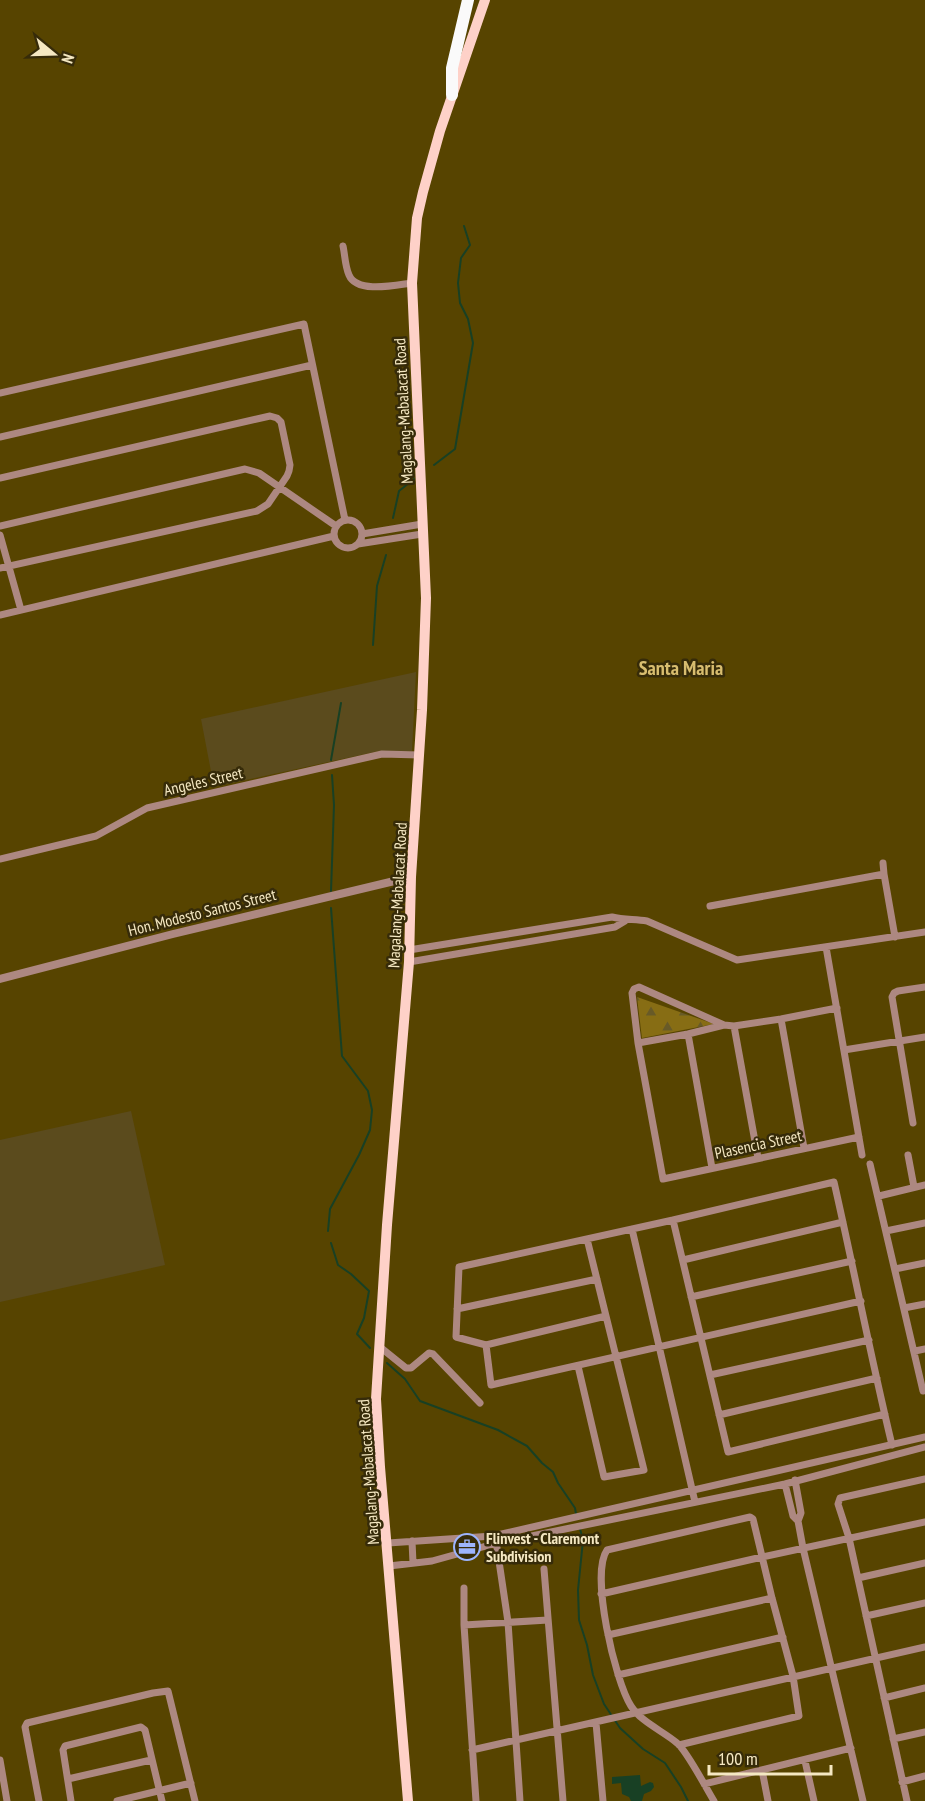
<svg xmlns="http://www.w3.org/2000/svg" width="925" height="1801" viewBox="0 0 925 1801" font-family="'PT Sans Narrow',sans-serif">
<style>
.built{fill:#5b4b1d}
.forest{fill:url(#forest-firs)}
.water{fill:#184024}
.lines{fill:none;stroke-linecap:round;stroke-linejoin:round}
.stream{stroke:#184024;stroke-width:2}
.minor{stroke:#ad8881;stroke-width:7}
.tertiary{stroke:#ad8881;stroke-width:8}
.primary{stroke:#fed1c8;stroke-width:10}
.motorway{stroke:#fafafa;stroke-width:12}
.labels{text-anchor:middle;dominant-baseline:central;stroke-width:5;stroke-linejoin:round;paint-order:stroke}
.street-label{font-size:16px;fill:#f5e8c2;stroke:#362b09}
.poi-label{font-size:16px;font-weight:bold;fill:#f5e8c2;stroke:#362b09;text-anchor:start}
.quarter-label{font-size:20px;font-weight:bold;fill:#d8bd6f;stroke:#362b09}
</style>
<defs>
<pattern id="forest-firs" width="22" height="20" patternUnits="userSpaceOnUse" patternTransform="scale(1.5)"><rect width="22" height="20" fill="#876d14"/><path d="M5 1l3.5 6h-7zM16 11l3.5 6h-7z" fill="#685a27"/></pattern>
</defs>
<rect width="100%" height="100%" fill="#574400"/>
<path class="built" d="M 416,672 L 412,751 L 379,751 L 214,787 L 201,719 Z
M 131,1111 L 165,1265 L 0,1302 L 0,1140 Z"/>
<path class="forest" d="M 637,997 L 714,1024 L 642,1038 Z"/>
<path class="water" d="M 640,1775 L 641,1786 L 650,1782 L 653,1783 L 654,1787 L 651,1791 L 644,1794 L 642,1801 L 631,1801 L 629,1797 L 622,1794 L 621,1783 L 612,1784 L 612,1777 Z"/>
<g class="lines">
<path class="stream" d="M 434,465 L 455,449 L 473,343 L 468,319 L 460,303 L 458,283 L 461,258 L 470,245 L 464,226
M 393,518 L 399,491 L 414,479
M 373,645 L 377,586 L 386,555
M 331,760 L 341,703
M 331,891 L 334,805 L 332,775
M 328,1231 L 330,1209 L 359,1155 L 370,1130 L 372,1110 L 368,1091 L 342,1056 L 331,908
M 331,1243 L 338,1265 L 351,1274 L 369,1291 L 364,1318 L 357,1334 L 370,1348
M 387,1363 L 405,1379 L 420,1401 L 498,1430 L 527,1446 L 542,1463 L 553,1472 L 558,1483 L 575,1508 L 576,1514
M 580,1529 L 583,1540 L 578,1590 L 579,1620 L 587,1645 L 593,1675 L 604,1704 L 620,1728 L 643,1749 L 665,1763 L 681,1787 L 688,1801"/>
<path class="minor" d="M 343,246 C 345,255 345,266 349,275 C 357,294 396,285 412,283
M 0,393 L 304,324 L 345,520
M 0,437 L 312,365
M 0,478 L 270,416 L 277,418 L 281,422 L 290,465 L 289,471 L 287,476 L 268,504 L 257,511 L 0,568
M334 534a14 14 0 1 1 28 0a14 14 0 1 1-28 0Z
M 0,526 L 245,469 L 259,473 L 336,526
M 362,534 L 422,524
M 0,535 L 21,610
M 358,544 L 422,534
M 0,615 L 334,536
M 0,859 L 96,836 L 147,808 L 382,754 L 420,755
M 883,863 L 884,874
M 710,906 L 884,874 L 895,937
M 826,947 L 862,1155
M 409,950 L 612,917 C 624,920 635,919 647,921 L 737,960 L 925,932
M 409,962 L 615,927 L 625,921
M 781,1019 L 804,1148
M 724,1025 L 639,987 L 634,989 L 632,993 L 638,1043 L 663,1179 L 859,1137
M 734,1026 L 758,1158
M 688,1034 L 712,1168
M 638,1043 L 688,1034 L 724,1025 L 734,1026 L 781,1019 L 837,1008
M 844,1050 L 925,1037
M 913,1123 L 892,997 L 894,993 L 898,991 L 925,987
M 908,1155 L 914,1187
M 870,1164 L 923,1391 L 925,1390
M 879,1196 L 925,1185
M 673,1220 L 728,1452 L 885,1414
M 632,1229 L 695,1502
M 886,1231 L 925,1223
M 683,1260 L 843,1222
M 895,1269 L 925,1263
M 691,1297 L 852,1261
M 861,1301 L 491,1385 L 486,1345 L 456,1337 L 459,1267 L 673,1220 L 834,1182 C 854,1270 871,1358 892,1445
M 904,1308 L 925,1304
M 457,1309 L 597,1279
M 486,1345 L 606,1316
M 380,1347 L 406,1368 L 411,1368 L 429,1353 L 433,1354 L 480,1403
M 915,1351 L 925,1349
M 578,1366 L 604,1477 L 644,1470 L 587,1239
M 710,1375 L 869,1340
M 719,1415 L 877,1378
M 795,1480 L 801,1513 L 798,1521 L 803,1548 L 863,1801
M 785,1484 L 793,1516 L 798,1521
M 412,1541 L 413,1563
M 496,1541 L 508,1622 L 520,1801
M 388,1543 L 493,1536 L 925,1437
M 389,1566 L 432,1561 L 497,1543 L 785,1484 L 925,1447
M 544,1569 L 563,1801
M 858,1578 L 925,1563
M 464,1588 L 464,1625 L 476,1801
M 601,1594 L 762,1557 L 925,1522
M 866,1616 L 925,1603
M 464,1625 L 548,1620
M 608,1635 L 772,1598
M 618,1675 L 783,1637
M 884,1698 L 925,1688
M 596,1723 L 603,1801
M 893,1739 L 925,1732
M 679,1745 L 799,1716 L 793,1676 L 772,1598 L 753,1519 L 750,1517 L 607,1550 C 590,1574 615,1681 631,1706 C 641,1722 663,1731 677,1743 C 687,1751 706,1788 714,1801
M 472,1750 L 925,1647
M 0,1760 L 7,1801
M 805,1761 L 814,1801
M 762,1770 L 768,1801
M 68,1779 L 151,1760
M 902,1782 L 925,1776
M 704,1784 L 851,1748
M 39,1801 L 25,1727 L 27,1723 L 153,1693 L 168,1691 L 195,1801
M 71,1801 L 63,1750 L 65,1746 L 141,1727 L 145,1730 L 162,1801
M 117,1801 L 191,1783
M 907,1801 L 849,1538 L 838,1504 L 840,1498 L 925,1479"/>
<path class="tertiary" d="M 0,979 L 173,934 L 411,877"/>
<path class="primary" d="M 408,1801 L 380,1467 L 376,1399 L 387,1225 L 409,962 L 411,877 L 422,710 L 426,598 L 412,283 L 417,218 L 423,192 L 440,131 L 485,0"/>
<path class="motorway" d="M 452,95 L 452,68 L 468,0"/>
</g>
<defs>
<symbol id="office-ring" viewBox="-11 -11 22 22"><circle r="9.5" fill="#362b09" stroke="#9db4fd" stroke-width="1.5"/><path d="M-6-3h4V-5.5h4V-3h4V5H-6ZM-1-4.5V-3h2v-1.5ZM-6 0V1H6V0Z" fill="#9db4fd"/></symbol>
</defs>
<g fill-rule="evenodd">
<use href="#office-ring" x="452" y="1532" width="30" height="30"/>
</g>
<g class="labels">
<g class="street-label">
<text transform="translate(403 411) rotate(-93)">Magalang-Mabalacat Road</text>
<text transform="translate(203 781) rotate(-13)">Angeles Street</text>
<text transform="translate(397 895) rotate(-87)">Magalang-Mabalacat Road</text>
<text transform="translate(202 912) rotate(-14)">Hon. Modesto Santos Street</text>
<text transform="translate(758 1144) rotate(-12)">Plasencia Street</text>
<text transform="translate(368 1472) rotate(-94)">Magalang-Mabalacat Road</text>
</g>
<g class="poi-label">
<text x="486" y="1538">Flinvest - Claremont<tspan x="486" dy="18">Subdivision</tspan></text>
</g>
<g class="quarter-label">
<text x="681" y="668">Santa Maria</text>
</g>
</g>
<g transform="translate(54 54) rotate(109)" stroke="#362b09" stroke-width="4.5" paint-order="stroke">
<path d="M0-4.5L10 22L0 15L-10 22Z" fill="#f5e8c2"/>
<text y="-9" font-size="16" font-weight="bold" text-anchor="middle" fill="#f5e8c2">N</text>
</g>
<path d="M709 1765v9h122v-9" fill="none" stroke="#f5e8c2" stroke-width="3"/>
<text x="718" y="1765" font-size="18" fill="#f5e8c2" stroke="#362b09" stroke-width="4.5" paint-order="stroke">100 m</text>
</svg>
